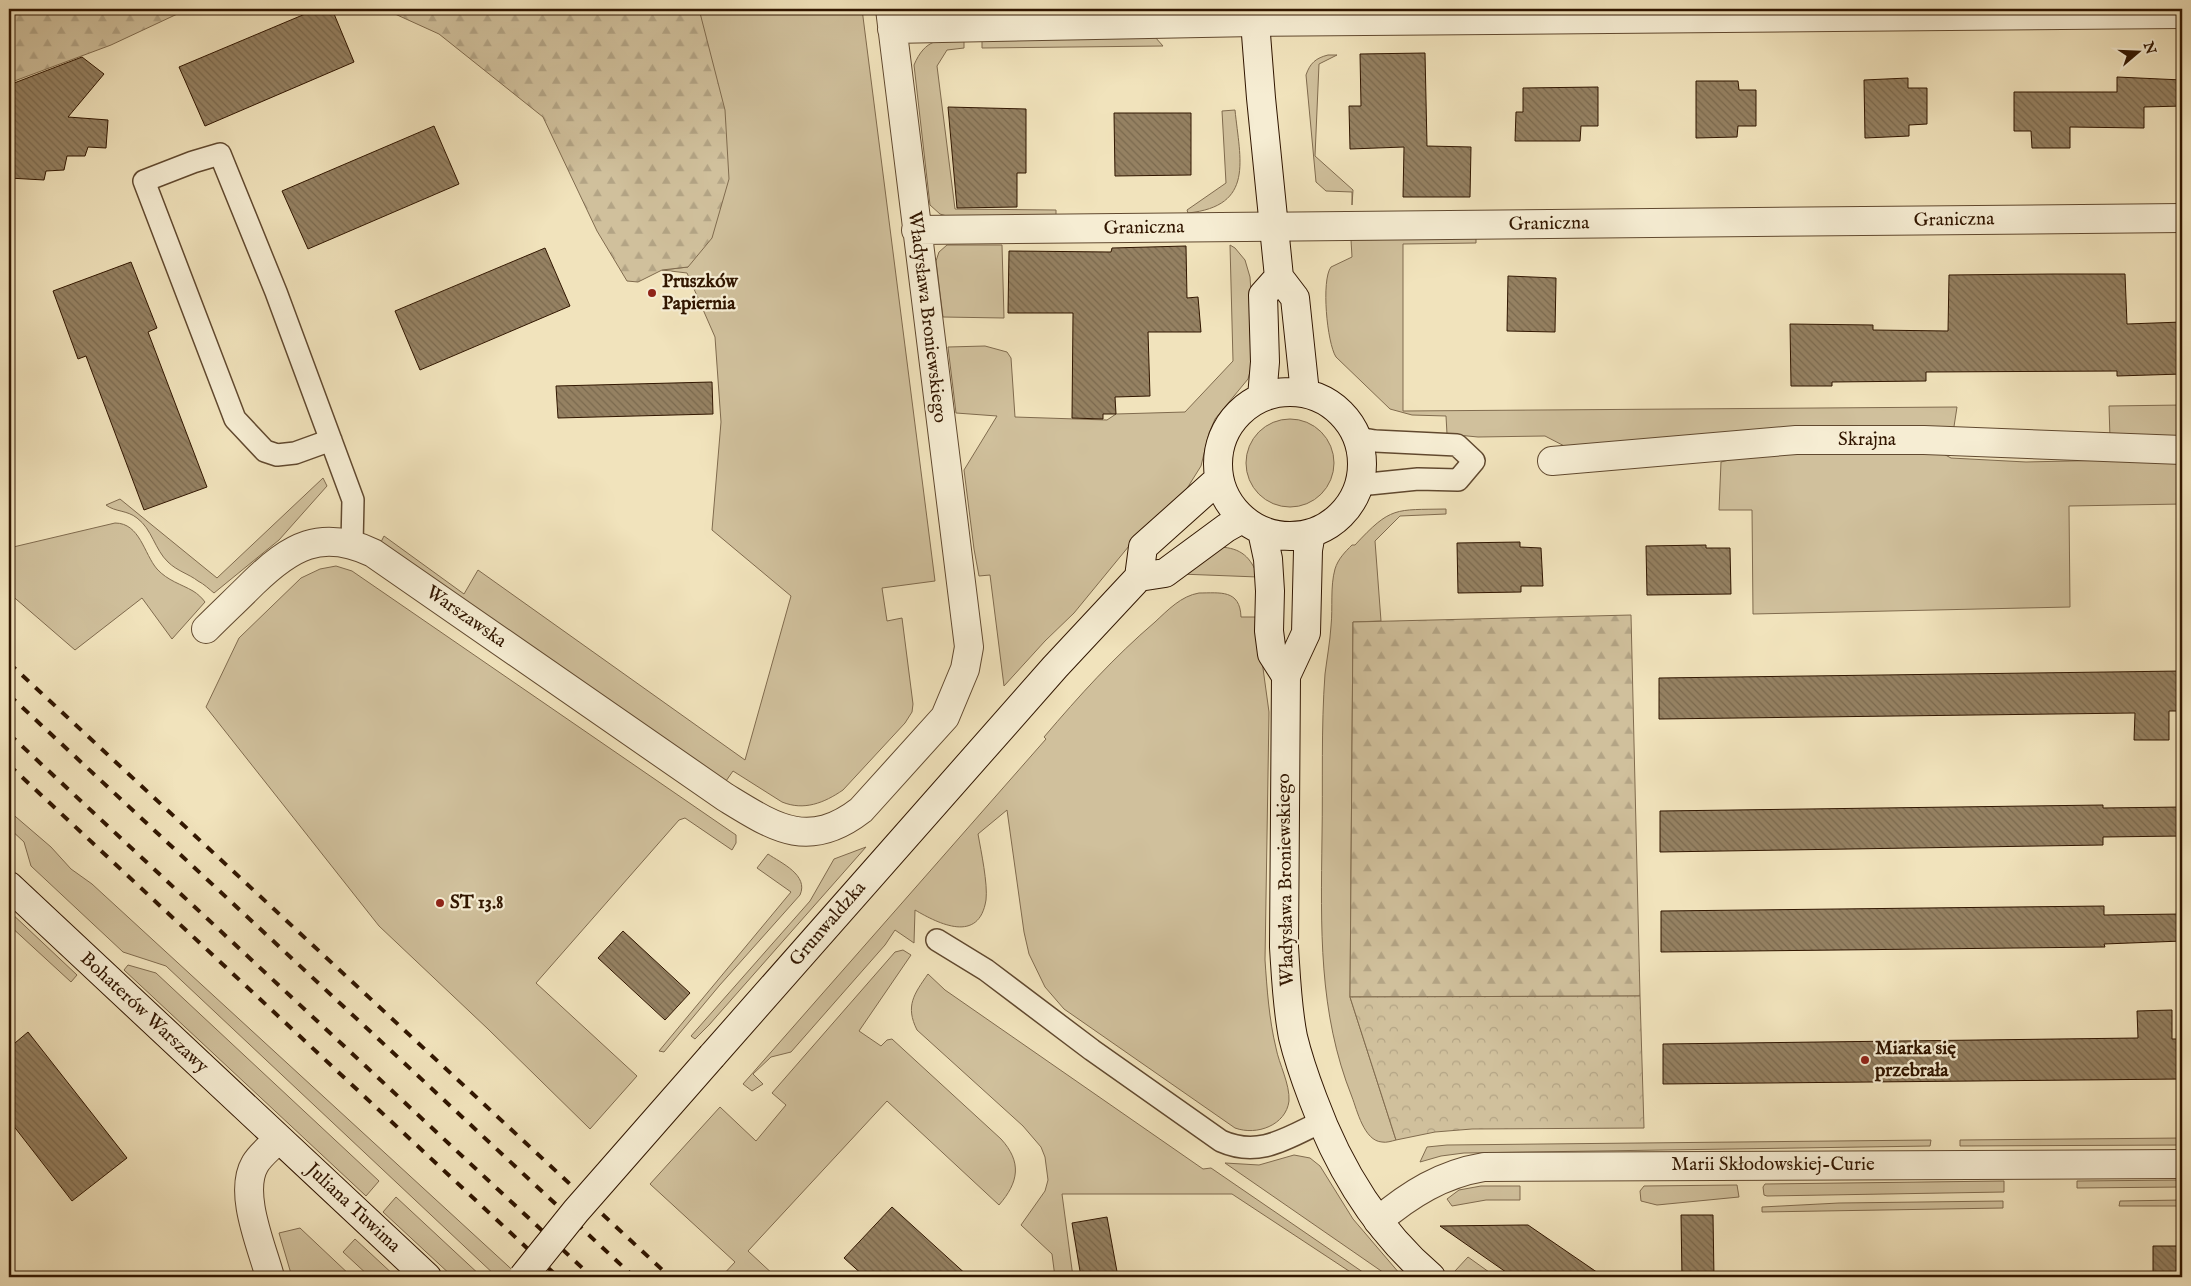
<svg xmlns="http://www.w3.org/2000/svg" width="2191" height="1286" viewBox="0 0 2191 1286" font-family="'IM FELL English',serif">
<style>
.green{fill:#d0c09c;stroke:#806b4e}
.forest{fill:url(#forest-firs);stroke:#806b4e}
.park{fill:url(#park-crowns);stroke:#806b4e}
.building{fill:url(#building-back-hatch);stroke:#311600}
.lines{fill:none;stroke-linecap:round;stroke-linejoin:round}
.lane-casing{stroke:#61492f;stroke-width:24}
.street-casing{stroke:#61492f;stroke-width:30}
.secondary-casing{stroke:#311600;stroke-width:30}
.lane{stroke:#f6edd3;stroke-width:21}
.street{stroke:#f6edd3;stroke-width:28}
.secondary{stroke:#f6edd3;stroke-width:28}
.rail{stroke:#311600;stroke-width:4;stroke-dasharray:9 9;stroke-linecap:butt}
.secondary-bridge-casing{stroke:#311600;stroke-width:30;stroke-linecap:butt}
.secondary-bridge{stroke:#f6edd3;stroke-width:28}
.poi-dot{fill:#8f2418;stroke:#f6edd3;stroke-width:2}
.labels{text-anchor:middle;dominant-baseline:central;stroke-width:4.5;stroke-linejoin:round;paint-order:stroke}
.street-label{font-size:19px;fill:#311600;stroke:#f6edd3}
.poi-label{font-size:19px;font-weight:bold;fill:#311600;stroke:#f6edd3;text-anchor:start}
</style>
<defs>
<pattern id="forest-firs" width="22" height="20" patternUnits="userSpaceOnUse" patternTransform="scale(1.25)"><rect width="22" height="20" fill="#d0c09c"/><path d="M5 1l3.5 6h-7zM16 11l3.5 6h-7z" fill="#b3a485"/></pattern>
<pattern id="park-crowns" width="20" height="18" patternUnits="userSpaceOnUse" patternTransform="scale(1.25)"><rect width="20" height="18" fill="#d0c09c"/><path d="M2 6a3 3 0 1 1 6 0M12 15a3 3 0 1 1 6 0" fill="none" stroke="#b3a485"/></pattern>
<pattern id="building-back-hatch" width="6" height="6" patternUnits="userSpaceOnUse" patternTransform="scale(1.25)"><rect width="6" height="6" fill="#958162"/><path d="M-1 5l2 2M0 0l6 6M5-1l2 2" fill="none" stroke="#7a694e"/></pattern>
</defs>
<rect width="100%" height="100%" fill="#f1e3bc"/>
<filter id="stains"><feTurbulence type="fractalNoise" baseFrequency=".004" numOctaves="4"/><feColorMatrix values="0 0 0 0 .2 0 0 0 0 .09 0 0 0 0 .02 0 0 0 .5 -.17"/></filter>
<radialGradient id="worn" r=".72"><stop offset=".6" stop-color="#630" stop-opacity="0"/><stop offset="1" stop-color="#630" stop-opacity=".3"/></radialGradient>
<path class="green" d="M 699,9 L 862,9 L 935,581 L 882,588 L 887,621 L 902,618 L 913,704 L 912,712 L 905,723 L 843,790 C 824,803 804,811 782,802 L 733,771 L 726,781 L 381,542 L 384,536 L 464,594 L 478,570 L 745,760 L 791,596 L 712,530 L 721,422 L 715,337 L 687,273 L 662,270 L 688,267 L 703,28 Z
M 1155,37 L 1163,46 L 982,48 L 982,38 Z
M 964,38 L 964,48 L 947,50 L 937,66 L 955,209 L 1056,210 L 1056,216 L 950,217 L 940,214 L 930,205 L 914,65 C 925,39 939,39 964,38 Z
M 1328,55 L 1337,55 L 1319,64 L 1315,156 L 1353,190 L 1352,205 L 1352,192 L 1326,191 L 1316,182 L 1306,75 C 1310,63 1316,58 1328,55 Z
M 1235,110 C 1240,160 1255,206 1188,213 L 1187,210 L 1226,183 L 1222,111 Z
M 1476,238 L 1476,243 L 1403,244 L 1403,411 L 1957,407 L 1953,433 L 1574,451 L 1545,436 L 1478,437 L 1447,434 L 1446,416 L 1412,415 L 1390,409 L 1336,357 C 1327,343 1321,280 1331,267 L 1352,257 L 1351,240 Z
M 947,245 L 1002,245 L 1004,318 L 943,317 L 936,261 L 939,252 Z
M 1230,245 L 1235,248 L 1245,260 L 1250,277 L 1255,353 L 1248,379 L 1215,419 L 1209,433 L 1201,466 L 1181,498 L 1158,516 L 1129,546 L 1074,613 L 1045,641 L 1004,686 L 990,575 L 979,576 L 974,549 L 964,470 L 997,416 L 956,413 L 948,347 L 985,346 L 1007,352 L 1011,358 L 1015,417 L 1107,420 L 1116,414 L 1185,412 L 1233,361 Z
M 2182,405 L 2182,440 L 2110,438 L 2109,406 Z
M1246 463a44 44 0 1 1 88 0a44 44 0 1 1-88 0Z
M 1936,450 L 1951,458 L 2026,462 L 2114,460 L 2182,462 L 2182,504 L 2069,506 L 2070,607 L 1753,614 L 1752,510 L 1719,510 L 1721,462 L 1749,455 Z
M 323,478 L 327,486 L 279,540 L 214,593 C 209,589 204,584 198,581 C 189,574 177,571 168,562 C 155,550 152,529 137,518 C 127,510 115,512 106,505 L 120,499 L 217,578 Z
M 1446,509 L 1446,514 L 1400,516 L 1375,541 L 1381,621 L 1353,622 L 1350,997 L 1396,1140 C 1392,1141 1386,1143 1382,1142 C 1364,1141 1357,1110 1352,1097 C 1318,1012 1321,927 1322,837 C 1323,783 1321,728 1325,674 C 1327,658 1330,642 1331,626 C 1333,607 1330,587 1335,569 C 1338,559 1345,552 1352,545 L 1355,545 C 1391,506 1395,510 1446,509 Z
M 115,523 C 140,523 144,554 157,569 C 168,581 181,584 193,591 C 198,594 202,598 205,602 L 172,639 L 142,598 L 75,650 L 9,593 L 9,548 Z
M 1220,547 C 1241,548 1251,557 1258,577 L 1180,574 Z
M 336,566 L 352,571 L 736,835 L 736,843 L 732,850 L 685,818 L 679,820 L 536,983 L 637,1076 L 590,1129 L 488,1029 L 379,926 L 206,707 L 239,638 L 301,578 L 320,569 Z
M 1199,593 C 1220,593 1240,589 1241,617 L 1259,617 L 1258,632 L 1269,712 L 1265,960 C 1267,989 1269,1019 1276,1048 C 1279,1064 1290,1084 1289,1101 C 1286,1125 1257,1136 1235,1128 L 1064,1009 L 1045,987 L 1029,954 L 1024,932 L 1007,810 L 978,834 C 981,851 988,884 986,900 C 979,944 939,924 915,910 L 914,943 L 895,930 L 885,945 L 791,1052 L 771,1057 L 753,1074 L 763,1084 L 752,1091 L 743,1084 L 1046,739 L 1044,737 C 1079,696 1114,657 1155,622 C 1168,610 1181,596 1199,593 Z
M 9,811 L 51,847 L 71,869 L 92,884 L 520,1277 L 497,1277 L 166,966 L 123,952 L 31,866 L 24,842 L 9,828 Z
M 866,847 L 709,1025 L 695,1039 L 691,1036 L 810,901 L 834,859 Z
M 768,854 C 781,863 809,875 800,895 L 719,986 L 664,1052 L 659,1051 L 791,892 L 757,868 Z
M 9,911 L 77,975 L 71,982 L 9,925 Z
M 903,950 L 911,955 L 859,1031 L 881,1046 L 887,1040 L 892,1039 L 1001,1139 C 1022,1162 1019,1182 999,1205 L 887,1101 L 748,1251 L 776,1277 L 721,1277 L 735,1262 L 650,1184 L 720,1107 L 756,1141 L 786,1105 L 772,1093 L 895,952 Z
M 128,965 L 156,973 L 379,1181 L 366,1196 L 124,970 Z
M 928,974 L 945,990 L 1203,1169 L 1211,1168 L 1370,1277 L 1358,1277 L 1232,1194 L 1062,1194 L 1073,1277 L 1055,1277 L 1052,1254 L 1021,1225 L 1045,1191 L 1048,1180 L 1045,1157 L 1041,1147 L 1023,1126 L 917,1030 C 905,1006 914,994 928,974 Z
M 2182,1138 L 2182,1145 L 1960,1146 L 1960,1140 Z
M 1931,1140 L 1930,1146 L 1464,1153 L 1441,1156 L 1420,1162 L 1427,1147 L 1447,1145 Z
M 1294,1155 L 1310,1158 L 1320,1166 L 1353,1219 L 1400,1274 L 1398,1276 L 1391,1277 L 1387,1275 L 1225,1163 L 1259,1165 Z
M 2182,1180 L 2182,1187 L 2077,1188 L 2077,1181 Z
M 2004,1181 L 2004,1192 L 1767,1196 L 1764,1195 L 1763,1187 L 1765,1184 Z
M 1737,1185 L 1739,1197 L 1657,1205 L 1641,1201 L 1640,1191 L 1644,1186 Z
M 1481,1186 L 1520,1186 L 1520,1200 L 1486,1200 L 1452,1206 L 1447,1199 L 1459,1190 Z
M 396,1197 L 482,1277 L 453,1277 L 383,1212 Z
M 2182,1200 L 2182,1206 L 2119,1206 L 2120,1201 Z
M 2003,1201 L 2003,1208 L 1762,1212 L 1762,1207 L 1839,1203 Z
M 300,1228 L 352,1277 L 292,1277 L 279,1233 Z
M 355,1239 L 396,1277 L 370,1277 L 343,1252 Z
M 1468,1257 L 1496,1277 L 1463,1277 L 1455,1271 Z"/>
<path class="forest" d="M 9,9 L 188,9 L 111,45 L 9,83 Z
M 384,9 L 699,9 L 725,110 L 729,179 L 712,238 L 688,267 L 662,270 L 638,282 L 627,281 L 597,231 L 543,117 L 439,34 Z
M 1631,615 L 1640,996 L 1350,997 L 1353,622 Z"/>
<path class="park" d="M 1640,996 L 1644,1128 L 1472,1129 L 1435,1132 L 1396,1140 L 1350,997 Z"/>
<path class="building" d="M 317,9 L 332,9 L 354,62 L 205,126 L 179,67 Z
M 1425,53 L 1427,146 L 1471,147 L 1470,197 L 1403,197 L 1404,147 L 1350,149 L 1349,106 L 1361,106 L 1360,54 Z
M 82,57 L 104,74 L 68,117 L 108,120 L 106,148 L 88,147 L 85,156 L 67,156 L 64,170 L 46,171 L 44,180 L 9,178 L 9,85 Z
M 2117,77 L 2182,80 L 2182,106 L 2144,107 L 2144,128 L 2070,127 L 2070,148 L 2032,148 L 2031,131 L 2014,131 L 2014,92 L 2117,92 Z
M 1908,78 L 1908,88 L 1927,88 L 1927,124 L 1909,125 L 1909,136 L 1865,138 L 1864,80 Z
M 1696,81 L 1738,81 L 1739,90 L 1756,90 L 1756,126 L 1738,126 L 1737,137 L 1696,138 Z
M 1598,87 L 1598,126 L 1581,126 L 1580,141 L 1515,141 L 1516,112 L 1523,112 L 1523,88 Z
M 948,107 L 1026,109 L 1026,173 L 1017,173 L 1017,207 L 957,208 Z
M 1114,113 L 1191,113 L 1191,175 L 1115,176 Z
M 434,126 L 459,184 L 308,249 L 282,191 Z
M 1186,246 L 1187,298 L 1198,297 L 1201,332 L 1148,332 L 1150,396 L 1115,397 L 1116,414 L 1103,414 L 1103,419 L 1072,418 L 1073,313 L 1008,313 L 1009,251 L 1111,252 L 1112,248 Z
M 545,248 L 570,306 L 420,370 L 395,311 Z
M 131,262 L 157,328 L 148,332 L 207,487 L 144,510 L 86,356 L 78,359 L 53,291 Z
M 2054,274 L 2125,274 L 2127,324 L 2182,322 L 2182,374 L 2117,376 L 2117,371 L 1926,372 L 1926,381 L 1832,382 L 1832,386 L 1791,386 L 1790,324 L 1873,325 L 1873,330 L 1948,331 L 1949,275 Z
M 1508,276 L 1556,278 L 1555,332 L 1507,331 Z
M 712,382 L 713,414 L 558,418 L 556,386 Z
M 1520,542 L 1520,547 L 1541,548 L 1543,586 L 1521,586 L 1521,592 L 1458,593 L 1457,543 Z
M 1706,545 L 1706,548 L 1730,548 L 1731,594 L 1647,595 L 1646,546 Z
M 2182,671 L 2182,711 L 2169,711 L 2169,740 L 2134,740 L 2135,713 L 1659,719 L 1659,678 Z
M 2103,805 L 2103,808 L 2182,807 L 2182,836 L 2103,837 L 2103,845 L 1660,852 L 1660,811 Z
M 2104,906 L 2104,915 L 2182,914 L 2182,941 L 2104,944 L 2105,947 L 1661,952 L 1661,911 Z
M 623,931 L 690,993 L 665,1020 L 598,958 Z
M 2172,1010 L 2172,1039 L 2182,1039 L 2182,1079 L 1663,1084 L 1663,1044 L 2138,1038 L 2137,1011 Z
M 28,1032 L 127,1158 L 72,1201 L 9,1120 L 9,1048 Z
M 892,1207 L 969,1277 L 865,1277 L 844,1258 Z
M 1681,1215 L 1713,1215 L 1714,1277 L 1682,1277 Z
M 1107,1217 L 1118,1277 L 1081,1277 L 1072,1223 Z
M 1523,1225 L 1528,1225 L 1604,1277 L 1513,1277 L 1440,1226 Z
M 2153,1246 L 2182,1246 L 2182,1277 L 2153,1277 Z"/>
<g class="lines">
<defs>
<path id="lane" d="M 1358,438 L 1375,441 L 1457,445 L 1474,461 L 1458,480 L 1418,479 L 1359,485
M 331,440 L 295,453 L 277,455 L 265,451 L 235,419 L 144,181 L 193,162 L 220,154 L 276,292 L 353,500 L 352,544
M 937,940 L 986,970 L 1092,1050 L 1221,1141 C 1259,1158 1287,1138 1321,1122"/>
<path id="street" d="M 892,29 L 1255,22 L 2182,14
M 916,230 L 2182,218
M 1552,461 L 1796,440 L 1924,440 L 2182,450
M 206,629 C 221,614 237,599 253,583 C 290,547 321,528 373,553 L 725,797 C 774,827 808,851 861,810 L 945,717 L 965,669 L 969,647 L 890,9
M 1378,1221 C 1410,1194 1442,1174 1484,1167 L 2182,1164
M 270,1277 C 262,1247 238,1193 255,1164 C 260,1155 271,1147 278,1139"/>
<path id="secondary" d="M 1254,9 L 1261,98 L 1279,277 L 1295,298 L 1305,393
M1218 464a72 72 0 1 1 144 0a72 72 0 1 1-144 0Z
M 1262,397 L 1265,362 L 1263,295 L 1279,277
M 1262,531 L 1268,559 L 1270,591 L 1269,631 L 1272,654 L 1286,676
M 1311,533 L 1308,550 L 1306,633 L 1286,676 L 1284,947 C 1286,977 1287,1007 1293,1037 C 1298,1058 1305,1078 1313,1099 C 1338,1167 1375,1229 1431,1277
M 1139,577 L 1165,573 L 1226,528 L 1242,519
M 9,886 L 427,1277
M 712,1056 L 1055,667 L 1139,577 L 1143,547 L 1219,479"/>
</defs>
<use href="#lane" class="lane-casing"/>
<use href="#street" class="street-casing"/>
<use href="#secondary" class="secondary-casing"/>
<use href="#lane" class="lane"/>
<use href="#street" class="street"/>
<use href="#secondary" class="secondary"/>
<path class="rail" d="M 9,663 L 670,1277
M 9,695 L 634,1277
M 9,734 L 592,1277
M 9,765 L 558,1277"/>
<defs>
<path id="secondary-bridge" d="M 523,1277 L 576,1211 L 712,1056"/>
</defs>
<use href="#secondary-bridge" class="secondary-bridge-casing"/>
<use href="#secondary-bridge" class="secondary-bridge"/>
</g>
<g class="poi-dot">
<circle cx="652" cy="293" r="5"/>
<circle cx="440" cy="903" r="5"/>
<circle cx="1865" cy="1060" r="5"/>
</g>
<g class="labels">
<g class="street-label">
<text transform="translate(1954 220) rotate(-1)">Graniczna</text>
<text transform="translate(1549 224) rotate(-1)">Graniczna</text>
<text transform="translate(1144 228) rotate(-1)">Graniczna</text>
<text transform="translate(927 317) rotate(83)">Władysława Broniewskiego</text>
<text x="1867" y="440">Skrajna</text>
<text transform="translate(466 617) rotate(35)">Warszawska</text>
<text transform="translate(1286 880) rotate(-91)">Władysława Broniewskiego</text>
<text transform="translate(828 924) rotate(-49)">Grunwaldzka</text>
<text transform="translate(144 1013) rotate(43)">Bohaterów Warszawy</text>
<text x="1773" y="1165">Marii Skłodowskiej-Curie</text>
<text transform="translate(353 1208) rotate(43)">Juliana Tuwima</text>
</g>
<g class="poi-label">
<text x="662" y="282">Pruszków<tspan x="662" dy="22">Papiernia</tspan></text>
<text x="450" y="903">ST 13.8</text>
<text x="1875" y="1049">Miarka się<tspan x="1875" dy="22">przebrała</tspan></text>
</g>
</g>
<rect width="2191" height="1286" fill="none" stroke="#f1e3bc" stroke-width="30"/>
<rect x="10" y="10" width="2171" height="1266" fill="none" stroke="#311600" stroke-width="2.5"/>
<rect x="15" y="15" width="2161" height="1256" fill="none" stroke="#311600"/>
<g transform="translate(2138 52) rotate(71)" stroke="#f6edd3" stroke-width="4" paint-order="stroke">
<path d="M0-4L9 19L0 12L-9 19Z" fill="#311600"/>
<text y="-8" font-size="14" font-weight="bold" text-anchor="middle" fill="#311600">N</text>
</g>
<rect width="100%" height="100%" filter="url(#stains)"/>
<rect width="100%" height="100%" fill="url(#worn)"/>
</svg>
